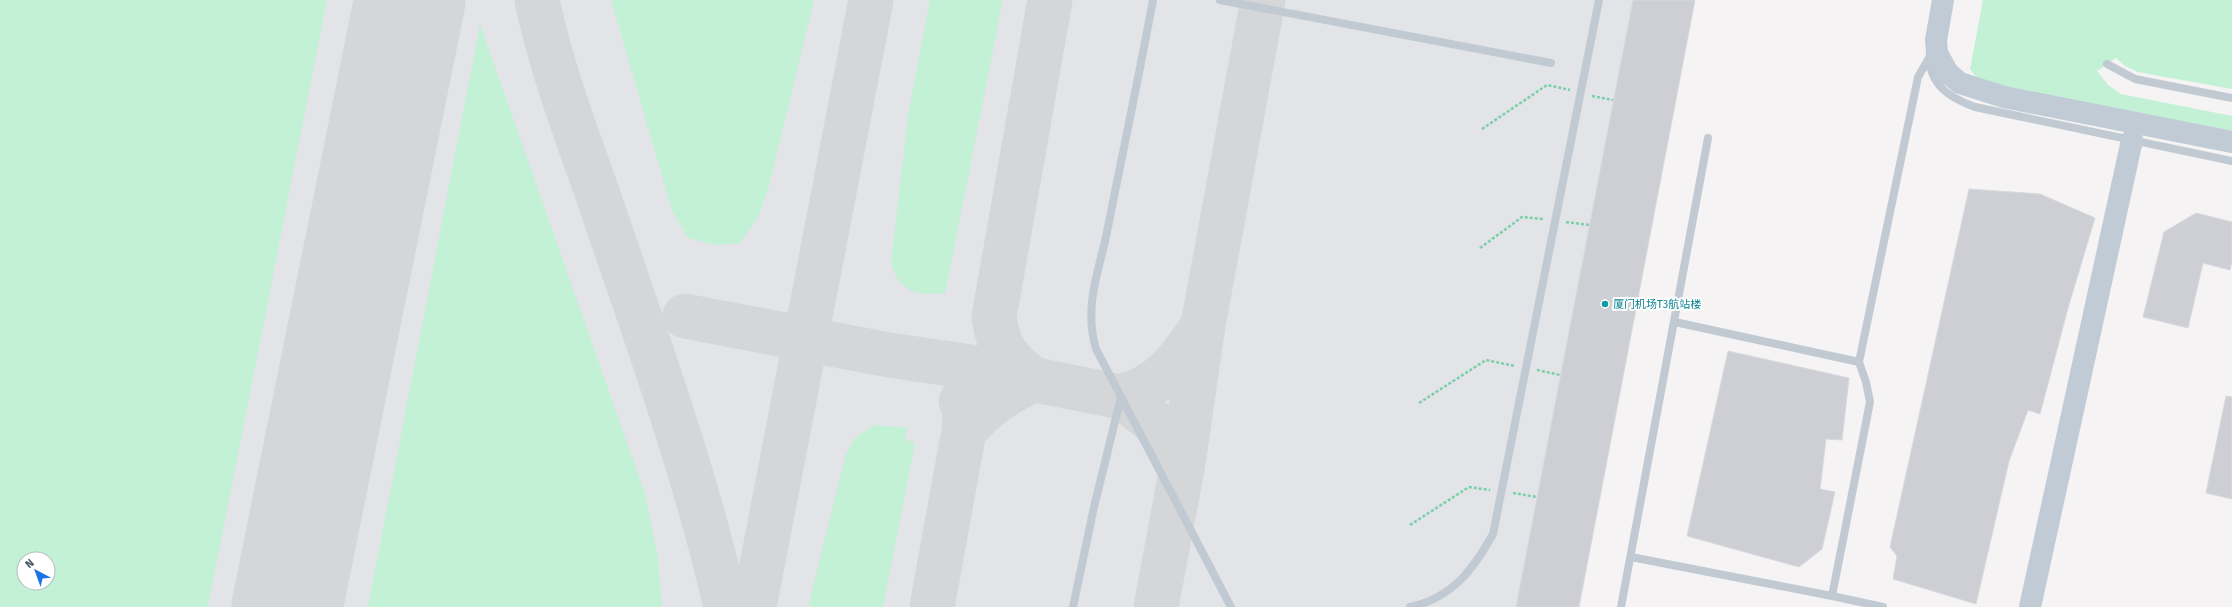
<svg xmlns="http://www.w3.org/2000/svg" width="2232" height="607" viewBox="0 0 2232 607" font-family="'Fira Sans','Noto Sans SC',sans-serif">
<style>
.airport{fill:#e2e4e7;fill-rule:evenodd}
.green{fill:#c3f1d5;fill-rule:evenodd}
.lines{fill:none;stroke-linecap:round;stroke-linejoin:round}
.taxiway{stroke:#d5d6d8;stroke-width:45}
.runway{stroke:#d5d6d8;stroke-width:111}
.building{fill:#cdcfd5;stroke:#d7d9de}
.path{stroke:#7ad0a6;stroke-width:2.5;stroke-dasharray:3 2;stroke-linecap:butt}
.lane{stroke:#c1cad2;stroke-width:8}
.secondary{stroke:#c1cbd6;stroke-width:22}
.culture-dot{fill:#0f9aa8;stroke:#fff;stroke-width:1.5}
.labels{text-anchor:middle;dominant-baseline:central;stroke-width:4;stroke-linejoin:round;paint-order:stroke}
.culture-label{font-size:11px;fill:#0d838f;stroke:#fff;text-anchor:start}
</style>
<rect width="100%" height="100%" fill="#f5f3f3"/>
<path class="airport" d="M 0,0 L 1695,0 L 1579,607 L 0,607 ZM 24,559 L 48,559 L 48,583 L 24,583 Z"/>
<path class="green" d="M 0,0 L 327,0 L 208,607 L 0,607 ZM 24,559 L 48,559 L 48,583 L 24,583 Z
M 611,0 L 814,0 L 769,186 L 758,217 L 740,243 L 715,245 L 688,238 L 672,210 Z
M 930,0 L 1003,0 L 945,293 C 917,297 898,291 891,262 L 908,116 Z
M 1983,0 L 2232,0 L 2232,89 L 2138,72 L 2125,66 L 2116,58 L 2097,71 L 2108,85 L 2121,94 L 2232,116 L 2232,131 L 1983,86 L 1970,69 Z
M 480,24 L 645,494 L 658,558 L 662,607 L 368,607 Z
M 875,425 L 908,428 L 904,439 L 915,443 L 883,607 L 808,607 L 846,454 L 856,437 Z"/>
<g class="lines">
<path class="taxiway" d="M 537,0 C 551,67 576,133 599,198 C 645,334 694,467 726,607
M 685,316 L 889,355 L 971,367 L 1121,397
M 964,431 C 986,406 1005,393 1034,380 C 1009,361 998,349 994,317 L 1050,0
M 1183,463 C 1170,432 1148,416 1121,397 C 1163,386 1179,360 1202,327
M 754,607 L 871,0
M 932,607 L 964,431 L 965,411 L 961,401
M 1156,607 L 1183,463 L 1203,325 L 1263,0"/>
<path class="runway" d="M 287,607 L 410,0"/>
</g>
<path class="building" d="M 1633,0 L 1695,0 L 1579,607 L 1516,607 Z
M 1969,189 L 2040,194 L 2095,218 L 2068,308 L 2040,414 L 2028,410 L 2009,461 L 1976,604 L 1893,579 L 1897,556 L 1890,547 Z
M 2196,213 L 2232,222 L 2232,260 L 2230,270 L 2203,263 L 2188,328 L 2143,317 L 2164,232 Z
M 1728,351 L 1849,378 L 1842,440 L 1826,439 L 1820,489 L 1835,492 L 1822,549 L 1799,567 L 1687,536 Z
M 2226,396 L 2232,397 L 2232,499 L 2206,493 Z"/>
<g class="lines">
<path class="path" d="M 1592,96 L 1613,100
M 1482,129 L 1547,85 L 1570,90
M 1566,222 L 1589,225
M 1480,248 L 1522,217 L 1543,219
M 1537,370 L 1560,375
M 1419,403 L 1486,360 L 1515,366
M 1513,493 L 1537,497
M 1410,525 L 1469,487 L 1490,490"/>
<path class="lane" d="M 1153,0 C 1139,76 1123,151 1108,227 C 1100,270 1083,304 1096,349 L 1231,607
M 1220,0 L 1551,63
M 1929,58 C 1931,86 1950,98 1975,107 L 2232,161
M 2107,64 L 2135,79 L 2232,98
M 1675,322 L 1859,362 L 1918,77 L 1929,58
M 1631,557 L 1832,596 L 1870,402 L 1866,382 L 1859,362
M 1832,596 L 1883,607
M 1073,607 L 1094,507 L 1121,397
M 1410,607 C 1452,598 1473,570 1493,534 L 1599,0
M 1621,607 L 1708,138"/>
<path class="secondary" d="M 1943,0 L 1936,40 L 1937,53 L 1948,73 L 1960,83 L 2004,97 L 2232,142
M 2030,607 L 2132,140"/>
</g>
<circle class="culture-dot" cx="1605" cy="304" r="4"/>
<g class="labels">
<g class="culture-label">
<text x="1613" y="304">厦门机场T3航站楼</text>
</g>
</g>
<g transform="translate(36 571) rotate(319)"><circle r="19" fill="#ffffff" stroke="#b7bbc0"/>
<path d="M0-3L7 15L0 10L-7 15Z" fill="#1a73e8"/>
<text y="-6" font-size="11" font-weight="bold" text-anchor="middle" fill="#4a5661">N</text>
</g>
</svg>
